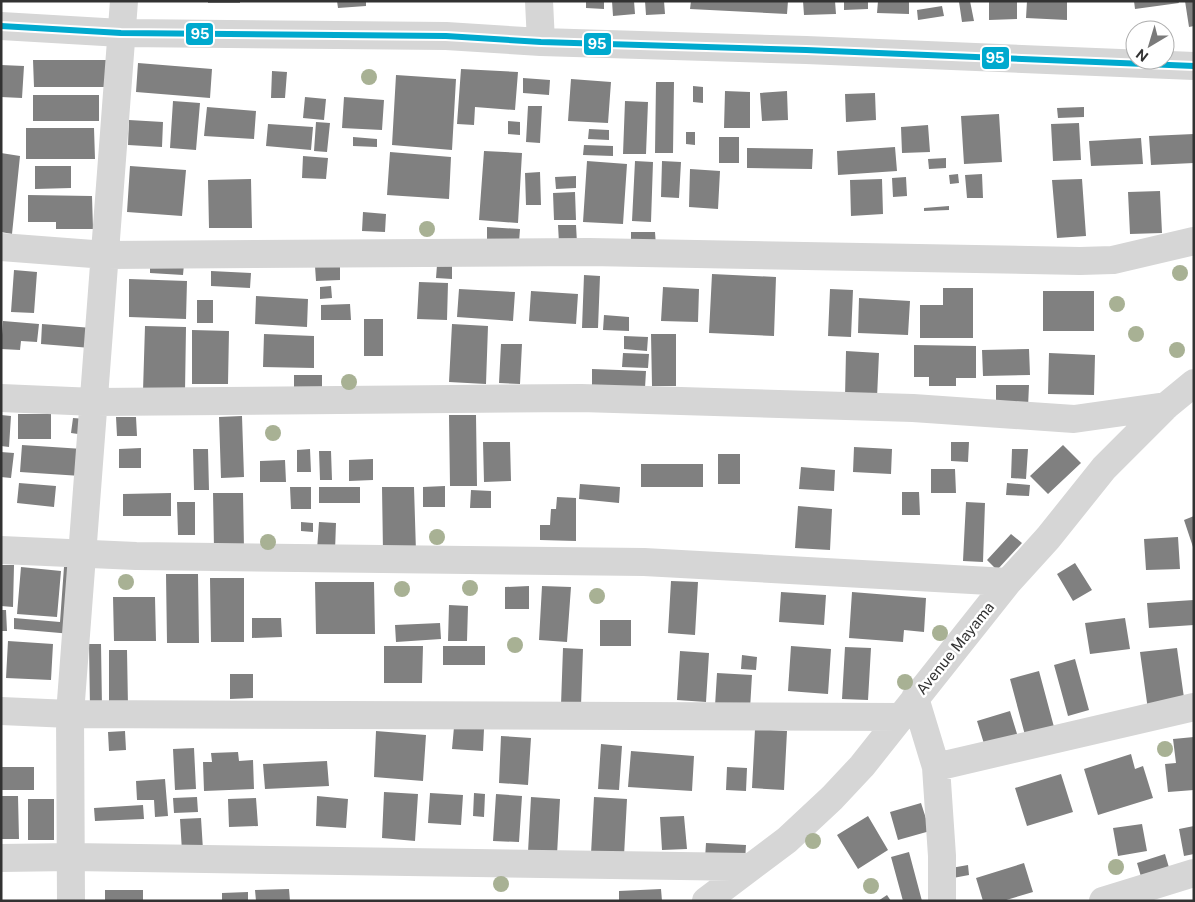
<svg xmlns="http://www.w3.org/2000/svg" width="1195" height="902" viewBox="0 0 1195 902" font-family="'Public Sans',sans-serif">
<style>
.building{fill:#808080}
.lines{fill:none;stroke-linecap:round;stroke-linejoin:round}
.minor{stroke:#d6d6d6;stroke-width:28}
.bus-1-casing{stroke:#fff;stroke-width:10}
.bus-1{stroke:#00a9ce;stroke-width:6}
.tree{fill:#a8b194}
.labels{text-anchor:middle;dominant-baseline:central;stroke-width:5;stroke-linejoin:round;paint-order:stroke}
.street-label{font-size:15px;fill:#323232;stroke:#fff}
.line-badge{stroke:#fff;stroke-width:2}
.badge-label{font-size:14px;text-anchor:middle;font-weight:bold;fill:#fff}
</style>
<rect width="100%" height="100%" fill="#fff"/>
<path class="building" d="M 208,1 L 240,1 L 240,3 L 208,3 Z
M 337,1 L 366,1 L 366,6 L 338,8 Z
M 586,1 L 604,1 L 604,9 L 586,8 Z
M 612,1 L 634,1 L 635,14 L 613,16 Z
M 645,1 L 664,1 L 665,14 L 646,15 Z
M 691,1 L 788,1 L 787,14 L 690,9 Z
M 803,1 L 835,1 L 836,14 L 804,15 Z
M 844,1 L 868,1 L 868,9 L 844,10 Z
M 878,1 L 909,1 L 909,14 L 877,13 Z
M 970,1 L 974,21 L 962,22 L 959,2 Z
M 989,1 L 1017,1 L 1017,19 L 989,20 Z
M 1027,1 L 1067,1 L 1067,20 L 1026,18 Z
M 1134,1 L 1178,1 L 1179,3 L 1135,9 Z
M 1185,1 L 1194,1 L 1194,26 L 1189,27 Z
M 942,6 L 944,16 L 918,20 L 917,10 Z
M 33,60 L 109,60 L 109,87 L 34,87 Z
M 138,63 L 212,69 L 210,98 L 136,92 Z
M 1,65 L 24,66 L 22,98 L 1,97 Z
M 461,69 L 518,72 L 515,110 L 475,107 L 474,125 L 457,124 Z
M 272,71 L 287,72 L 285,98 L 271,98 Z
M 396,75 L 456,79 L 452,150 L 392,145 Z
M 523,78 L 550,80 L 549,95 L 523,93 Z
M 571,79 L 611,82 L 608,123 L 568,121 Z
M 656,82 L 674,82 L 673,153 L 655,153 Z
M 693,86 L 703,87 L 703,103 L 693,102 Z
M 725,91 L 750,92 L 750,128 L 724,128 Z
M 787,91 L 788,120 L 762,121 L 760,93 Z
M 875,93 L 876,120 L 846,122 L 845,94 Z
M 33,95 L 99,95 L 99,121 L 33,121 Z
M 305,97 L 326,99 L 324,120 L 303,118 Z
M 344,97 L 384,100 L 382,130 L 342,128 Z
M 173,101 L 200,103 L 196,150 L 170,148 Z
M 625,101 L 648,102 L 646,154 L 623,154 Z
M 528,106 L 542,106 L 540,143 L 526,142 Z
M 207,107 L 256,111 L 254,139 L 204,136 Z
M 1084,107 L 1084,117 L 1058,118 L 1057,108 Z
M 999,114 L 1002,162 L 964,164 L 961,116 Z
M 129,120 L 163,122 L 162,147 L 128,145 Z
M 508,121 L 520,122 L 520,135 L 508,134 Z
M 316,122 L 330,123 L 327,152 L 314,151 Z
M 1079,123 L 1081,160 L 1053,161 L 1051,124 Z
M 268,124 L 313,127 L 311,150 L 266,146 Z
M 928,125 L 930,152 L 902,153 L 901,127 Z
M 26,128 L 94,128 L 95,159 L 26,159 Z
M 589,129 L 609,130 L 609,140 L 588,139 Z
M 686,132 L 695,132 L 695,145 L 686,144 Z
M 1194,134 L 1194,163 L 1151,165 L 1149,136 Z
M 353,137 L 377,139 L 377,147 L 353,146 Z
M 719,137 L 739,137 L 739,163 L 719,163 Z
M 1141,138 L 1143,164 L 1091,166 L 1089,141 Z
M 584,145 L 613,146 L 613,156 L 583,155 Z
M 895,147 L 897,171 L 838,175 L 837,151 Z
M 747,148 L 813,149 L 812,169 L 747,168 Z
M 484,151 L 522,153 L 518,223 L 479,220 Z
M 390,152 L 451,157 L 449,199 L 387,195 Z
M 1,153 L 20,156 L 12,234 L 1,232 Z
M 303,156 L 328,158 L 326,179 L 302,178 Z
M 946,158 L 946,168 L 929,169 L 928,159 Z
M 587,161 L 627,164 L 623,224 L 583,222 Z
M 635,161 L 653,162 L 651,222 L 632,221 Z
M 662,161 L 681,162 L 679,198 L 661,197 Z
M 35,166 L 71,166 L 71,188 L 35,189 Z
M 130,166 L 186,170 L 182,216 L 127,212 Z
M 690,169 L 720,171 L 718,209 L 689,207 Z
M 540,172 L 541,205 L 526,205 L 525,173 Z
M 958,174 L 959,183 L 950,184 L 949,175 Z
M 982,174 L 983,198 L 967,198 L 965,175 Z
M 576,176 L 576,188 L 556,189 L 555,177 Z
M 906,177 L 907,196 L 893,197 L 892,178 Z
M 251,179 L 252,228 L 209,228 L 208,180 Z
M 882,179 L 883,214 L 851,216 L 850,180 Z
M 1082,179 L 1086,236 L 1057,238 L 1052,180 Z
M 1160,191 L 1162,233 L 1130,234 L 1128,192 Z
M 575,192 L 576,220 L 554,220 L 553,193 Z
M 28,195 L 92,196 L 93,229 L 56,229 L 56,222 L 28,222 Z
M 949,206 L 949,210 L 924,211 L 924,208 Z
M 363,212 L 386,214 L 385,232 L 362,231 Z
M 558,225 L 576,225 L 577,243 L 559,243 Z
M 487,227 L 520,229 L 519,242 L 487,240 Z
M 631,232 L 655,232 L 656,246 L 631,247 Z
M 150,262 L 184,264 L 183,275 L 150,273 Z
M 437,265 L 452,265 L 452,279 L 436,278 Z
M 315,266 L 340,266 L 340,280 L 316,281 Z
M 14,270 L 37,272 L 34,313 L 11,312 Z
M 211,271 L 251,273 L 250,288 L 211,286 Z
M 712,274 L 776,277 L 774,336 L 709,333 Z
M 584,275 L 600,276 L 598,328 L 582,328 Z
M 129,279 L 187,281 L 186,319 L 129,317 Z
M 419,282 L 448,283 L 447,320 L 417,319 Z
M 331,286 L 332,298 L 320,299 L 320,287 Z
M 663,287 L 699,289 L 698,322 L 661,321 Z
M 943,288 L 973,288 L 973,338 L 920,338 L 920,305 L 943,305 Z
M 459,289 L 515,292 L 513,321 L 457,317 Z
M 830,289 L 853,290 L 851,337 L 828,336 Z
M 531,291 L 578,294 L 576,324 L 529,321 Z
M 1043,291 L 1094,291 L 1094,331 L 1043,331 Z
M 256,296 L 308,299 L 307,327 L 255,324 Z
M 859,298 L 910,301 L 908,335 L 858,333 Z
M 197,300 L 213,300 L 213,323 L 197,323 Z
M 350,304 L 351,320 L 321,320 L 321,305 Z
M 604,315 L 629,317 L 629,331 L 603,330 Z
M 364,319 L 383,319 L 383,356 L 364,356 Z
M 3,321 L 39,324 L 37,342 L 21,341 L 20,350 L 1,349 Z
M 42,324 L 92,328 L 91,348 L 41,344 Z
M 452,324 L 488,326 L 486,384 L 449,382 Z
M 145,326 L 186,327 L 185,392 L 143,391 Z
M 192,330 L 229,331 L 228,384 L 192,384 Z
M 264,334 L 314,336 L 314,368 L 263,367 Z
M 651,334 L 676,334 L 676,386 L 652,386 Z
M 624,336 L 648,337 L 647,351 L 624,349 Z
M 501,344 L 522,344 L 520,384 L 499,383 Z
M 914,345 L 976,346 L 976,378 L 956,378 L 956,386 L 929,386 L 929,377 L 914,377 Z
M 1029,349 L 1030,375 L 983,376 L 982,350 Z
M 846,351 L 879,353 L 877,398 L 845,397 Z
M 623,353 L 649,354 L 648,368 L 622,367 Z
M 1049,353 L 1095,355 L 1094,395 L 1048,394 Z
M 592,369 L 646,371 L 645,388 L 592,386 Z
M 294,375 L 322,375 L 322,392 L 294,393 Z
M 996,385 L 1029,385 L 1028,407 L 996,407 Z
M 18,414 L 51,414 L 51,439 L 18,439 Z
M 1,415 L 11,416 L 9,447 L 1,446 Z
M 449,415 L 476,415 L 477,486 L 450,486 Z
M 242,416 L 244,477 L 221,478 L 219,417 Z
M 116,417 L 136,417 L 137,436 L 117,436 Z
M 73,418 L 86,419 L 85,435 L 71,433 Z
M 483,442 L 510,442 L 511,481 L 484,482 Z
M 951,442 L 969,442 L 968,462 L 951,461 Z
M 22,445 L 83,449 L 81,476 L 20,472 Z
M 1063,445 L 1081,463 L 1048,494 L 1030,476 Z
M 854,447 L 892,449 L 891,474 L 853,472 Z
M 141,448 L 141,468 L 119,468 L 119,449 Z
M 193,449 L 208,449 L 209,490 L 194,490 Z
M 310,449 L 311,472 L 297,472 L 297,450 Z
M 1012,449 L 1028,449 L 1026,479 L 1011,478 Z
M 319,451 L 331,451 L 332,480 L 320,480 Z
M 1,452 L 14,453 L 11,478 L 1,477 Z
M 718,454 L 740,454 L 740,484 L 718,484 Z
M 373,459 L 373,480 L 349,481 L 349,460 Z
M 285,460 L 286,482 L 260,482 L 260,461 Z
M 641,464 L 703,464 L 703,487 L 641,487 Z
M 801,467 L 835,470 L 834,491 L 799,489 Z
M 931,469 L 955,469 L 956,493 L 931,493 Z
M 19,483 L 56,486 L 54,507 L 17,503 Z
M 1007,483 L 1030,485 L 1029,496 L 1006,495 Z
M 580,484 L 620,487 L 619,503 L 579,499 Z
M 445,486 L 445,507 L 423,507 L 423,487 Z
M 290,487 L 311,487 L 311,509 L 291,509 Z
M 319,487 L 360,487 L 360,503 L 319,503 Z
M 382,487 L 414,487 L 416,552 L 383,552 Z
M 471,490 L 491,491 L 491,508 L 470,508 Z
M 902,492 L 919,492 L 920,515 L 902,515 Z
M 171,493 L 171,516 L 123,516 L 123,494 Z
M 213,493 L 243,493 L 244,548 L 214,548 Z
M 557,497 L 576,498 L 576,541 L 540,540 L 540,525 L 550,525 L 551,509 L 556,509 Z
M 177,502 L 195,502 L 195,535 L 178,535 Z
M 966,502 L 985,503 L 983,562 L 963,561 Z
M 798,506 L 832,509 L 830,550 L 795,548 Z
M 1194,516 L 1194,546 L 1193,547 L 1184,520 Z
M 301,522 L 313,523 L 313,532 L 301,531 Z
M 319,522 L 336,523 L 335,551 L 317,550 Z
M 1011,534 L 1022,543 L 997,570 L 987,560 Z
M 1178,537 L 1180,569 L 1146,570 L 1144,539 Z
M 1075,563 L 1092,590 L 1073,601 L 1057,574 Z
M 1,565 L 14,565 L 13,607 L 1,606 Z
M 21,567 L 61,571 L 57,617 L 17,614 Z
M 64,567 L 76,567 L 72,634 L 14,629 L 14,618 L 60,622 Z
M 166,574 L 198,574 L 199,643 L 167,643 Z
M 210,578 L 244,578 L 244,642 L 211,642 Z
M 671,581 L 698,582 L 695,635 L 668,633 Z
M 315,582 L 374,582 L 375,634 L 316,634 Z
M 529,586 L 529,609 L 505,609 L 505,587 Z
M 542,586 L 571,587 L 567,642 L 539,640 Z
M 781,592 L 826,595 L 824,625 L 779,622 Z
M 852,592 L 926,598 L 924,632 L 904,630 L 903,642 L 849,638 Z
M 113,597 L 155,597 L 156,641 L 114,641 Z
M 1194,600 L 1194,625 L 1149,628 L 1147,603 Z
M 449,605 L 468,606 L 467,641 L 448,641 Z
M 1,610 L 6,610 L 7,631 L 1,631 Z
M 252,618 L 281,618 L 282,637 L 252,638 Z
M 1125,618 L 1130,649 L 1090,654 L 1085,623 Z
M 600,620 L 631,620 L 631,646 L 600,646 Z
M 440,623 L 441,639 L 396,642 L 395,625 Z
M 8,641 L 53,644 L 51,680 L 6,678 Z
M 89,644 L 101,644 L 102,708 L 90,708 Z
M 384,646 L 423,646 L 422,683 L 384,683 Z
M 443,646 L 485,646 L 485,665 L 443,665 Z
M 791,646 L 831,649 L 828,694 L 788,691 Z
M 845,647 L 871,648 L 868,700 L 842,699 Z
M 563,648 L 583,649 L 581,706 L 561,705 Z
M 1177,648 L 1185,705 L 1148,710 L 1140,652 Z
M 109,650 L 127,650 L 128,707 L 109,707 Z
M 680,651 L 709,653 L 706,702 L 677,700 Z
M 742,655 L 757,657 L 756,670 L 741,669 Z
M 1075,659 L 1089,710 L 1068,716 L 1054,665 Z
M 1039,671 L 1054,727 L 1025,735 L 1010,679 Z
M 717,673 L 752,675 L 750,709 L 715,706 Z
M 230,674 L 253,674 L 253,698 L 230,699 Z
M 1010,711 L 1018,737 L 985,747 L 977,721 Z
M 454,727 L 484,729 L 483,751 L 452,749 Z
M 755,729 L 787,731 L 784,790 L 752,788 Z
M 125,731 L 126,750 L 109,751 L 108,732 Z
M 376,731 L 426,735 L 423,781 L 374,777 Z
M 501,736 L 531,738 L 528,785 L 499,783 Z
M 1194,737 L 1194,790 L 1168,792 L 1165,764 L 1176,763 L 1173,739 Z
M 601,744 L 622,746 L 619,790 L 598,789 Z
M 194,748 L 196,789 L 175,790 L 173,749 Z
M 631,751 L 694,756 L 692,791 L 628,787 Z
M 238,752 L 239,761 L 253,760 L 254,789 L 204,791 L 203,762 L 212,762 L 211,753 Z
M 1131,754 L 1135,769 L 1143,766 L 1153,798 L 1098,815 L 1084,769 Z
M 327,761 L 329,786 L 265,789 L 263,764 Z
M 1,767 L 34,767 L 34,790 L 1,790 Z
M 727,767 L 747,768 L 746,791 L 726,790 Z
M 1061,774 L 1073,812 L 1027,826 L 1015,788 Z
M 165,779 L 168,816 L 155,817 L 154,800 L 137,800 L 136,781 Z
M 384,792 L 418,794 L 415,841 L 382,838 Z
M 430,793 L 463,795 L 461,825 L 428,823 Z
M 474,793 L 485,794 L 484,817 L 473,816 Z
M 496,794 L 522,796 L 519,842 L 493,841 Z
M 1,796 L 18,796 L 19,839 L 1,839 Z
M 317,796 L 348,799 L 346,828 L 316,826 Z
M 197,797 L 198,812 L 174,813 L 173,798 Z
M 531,797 L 560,799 L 557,855 L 528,852 Z
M 594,797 L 627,799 L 624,856 L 591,854 Z
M 256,798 L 258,826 L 229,827 L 228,799 Z
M 28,799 L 54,799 L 54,840 L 28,840 Z
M 921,803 L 930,831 L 898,840 L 890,812 Z
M 143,805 L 144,819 L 95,821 L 94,808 Z
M 684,816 L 687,849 L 662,850 L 660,817 Z
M 868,816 L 888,850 L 858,869 L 837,835 Z
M 201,818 L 203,850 L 182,851 L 180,819 Z
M 1142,824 L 1147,851 L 1118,856 L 1113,828 Z
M 1194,826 L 1194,854 L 1184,856 L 1179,829 Z
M 706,843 L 746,845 L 745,861 L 705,859 Z
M 909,852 L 922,901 L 903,901 L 891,857 Z
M 1165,854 L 1170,871 L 1142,880 L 1137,863 Z
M 1024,863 L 1033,892 L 1003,901 L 983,901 L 976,878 Z
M 968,865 L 969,875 L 953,878 L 951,868 Z
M 289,889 L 290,901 L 256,901 L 255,890 Z
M 661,889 L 662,901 L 619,901 L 619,891 Z
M 105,890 L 143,890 L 143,901 L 105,901 Z
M 248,892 L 248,901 L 222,901 L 222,893 Z
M 887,895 L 891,901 L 878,901 Z"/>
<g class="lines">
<path class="minor" d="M 539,1 L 541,42
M 1,26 L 121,33 L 446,36 L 541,42 L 806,50 L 1194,66
M 1,247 L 106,255 L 589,252 L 1080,261 L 1113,260 L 1194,241
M 1,398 L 95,402 L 581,398 L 913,408 L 1074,419 L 1166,406
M 1,550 L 136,556 L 644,562 L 1008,582
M 915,698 L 936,767 L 942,856 L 942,901
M 1,711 L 70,714 L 902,717
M 936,767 L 1194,707
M 1,858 L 71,857 L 749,867
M 71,901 L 70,714 L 124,1
M 706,901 L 787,840 L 832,798 L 862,766 L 1008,582 L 1048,538 L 1104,468 L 1166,406 L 1194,383
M 1103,901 L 1194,873"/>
<defs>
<path id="bus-1" d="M 1,26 L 121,33 L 446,36 L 541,42 L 806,50 L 1194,66"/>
</defs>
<use href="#bus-1" class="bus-1-casing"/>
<use href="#bus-1" class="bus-1"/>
</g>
<g class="tree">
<circle cx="369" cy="77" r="8"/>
<circle cx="427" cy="229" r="8"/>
<circle cx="1180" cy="273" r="8"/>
<circle cx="1117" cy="304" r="8"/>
<circle cx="1136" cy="334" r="8"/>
<circle cx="1177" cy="350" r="8"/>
<circle cx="349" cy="382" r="8"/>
<circle cx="273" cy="433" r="8"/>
<circle cx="437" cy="537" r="8"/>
<circle cx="268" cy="542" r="8"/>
<circle cx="126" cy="582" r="8"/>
<circle cx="470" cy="588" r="8"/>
<circle cx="402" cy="589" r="8"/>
<circle cx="597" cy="596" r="8"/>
<circle cx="940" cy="633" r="8"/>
<circle cx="515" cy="645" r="8"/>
<circle cx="905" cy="682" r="8"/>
<circle cx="1165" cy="749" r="8"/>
<circle cx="813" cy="841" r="8"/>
<circle cx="1116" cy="867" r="8"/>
<circle cx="501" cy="884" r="8"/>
<circle cx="871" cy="886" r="8"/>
</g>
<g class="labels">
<g class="street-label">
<text transform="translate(955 648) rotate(-51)">Avenue Mayama</text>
</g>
</g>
<g class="line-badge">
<rect x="185" y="22" width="29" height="24" rx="5" fill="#00a9ce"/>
<rect x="583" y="32" width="29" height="24" rx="5" fill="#00a9ce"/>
<rect x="981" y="46" width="29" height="24" rx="5" fill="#00a9ce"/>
</g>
<g class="badge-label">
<text x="200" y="39">95</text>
<text x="597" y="49">95</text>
<text x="995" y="63">95</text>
</g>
<rect width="1195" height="902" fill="none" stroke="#323232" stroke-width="5"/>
<g transform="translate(1150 45) rotate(218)"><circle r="24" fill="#ffffff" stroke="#adadad"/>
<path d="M0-4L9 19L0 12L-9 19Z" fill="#7a7a7a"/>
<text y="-8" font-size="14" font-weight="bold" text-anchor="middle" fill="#323232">N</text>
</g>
</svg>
